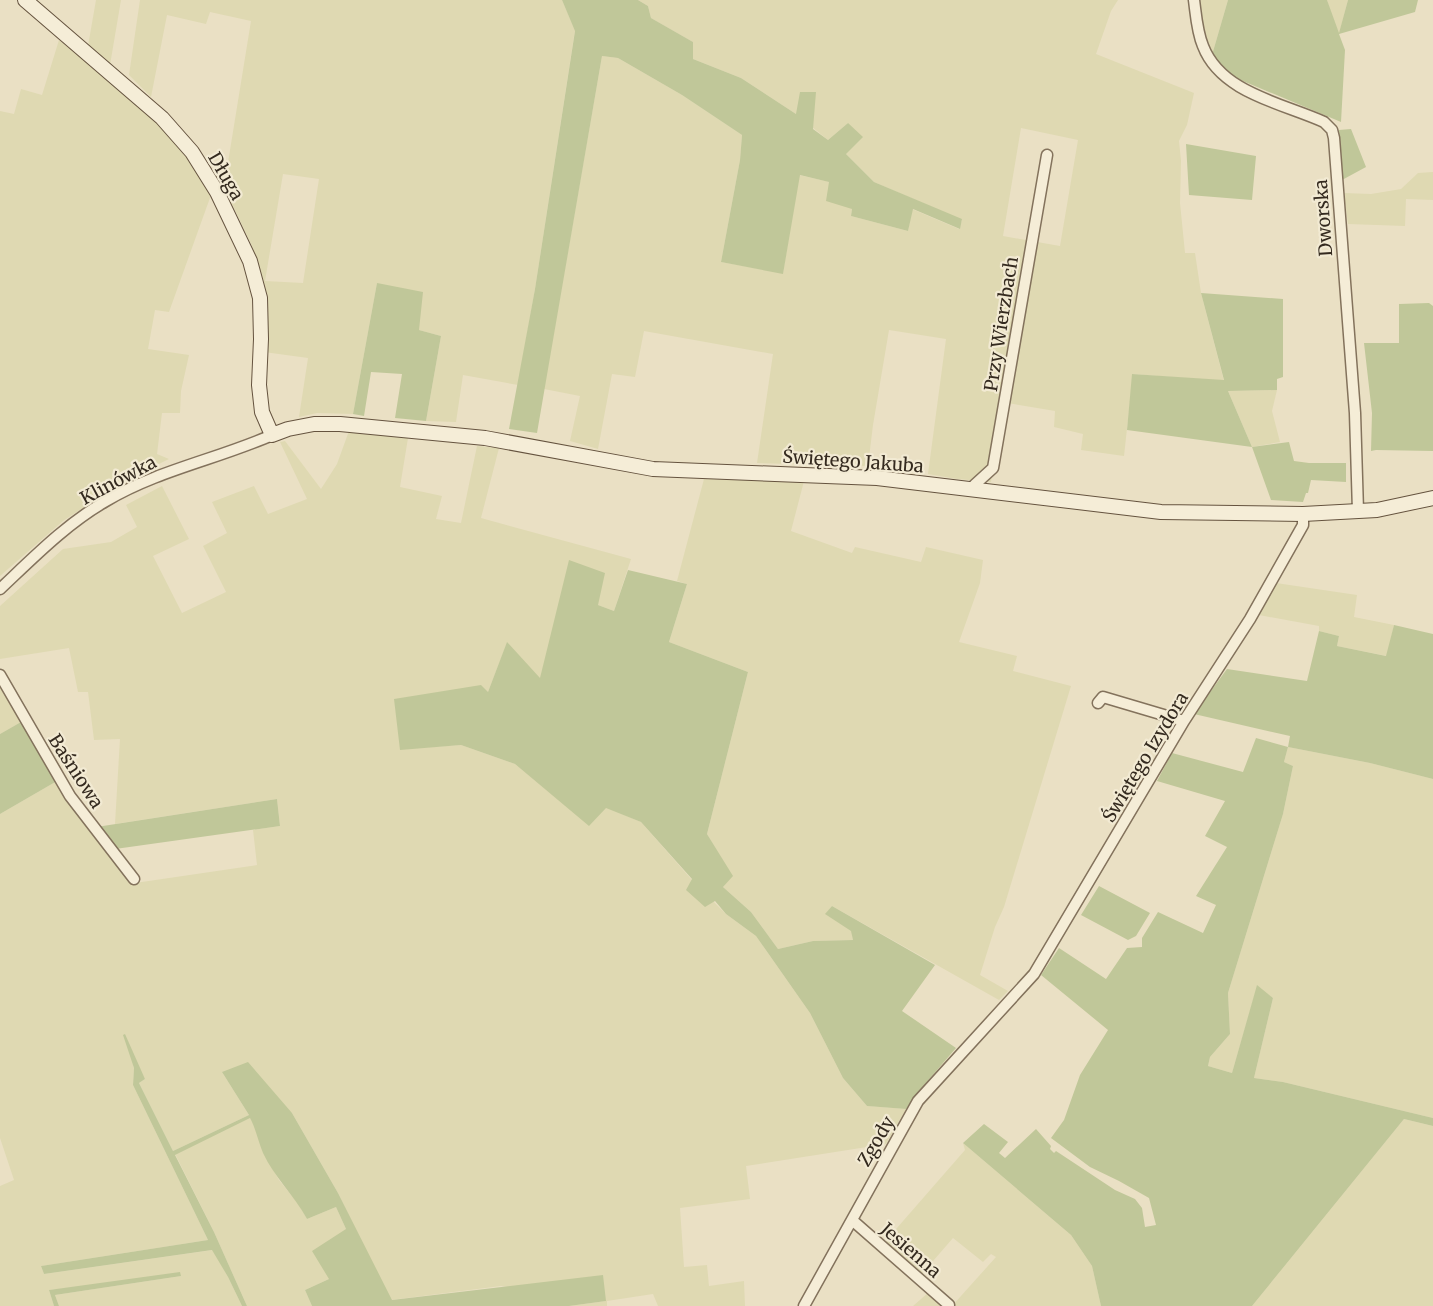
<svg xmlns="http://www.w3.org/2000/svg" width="1433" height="1306" viewBox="0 0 1433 1306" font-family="Merriweather,serif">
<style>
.farmland{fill:#dfd9b2;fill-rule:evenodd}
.green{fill:#c0c799}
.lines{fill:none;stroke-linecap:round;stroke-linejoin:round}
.street-casing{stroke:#83725c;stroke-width:13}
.secondary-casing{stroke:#65533f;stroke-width:16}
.street{stroke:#f5edd7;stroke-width:10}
.secondary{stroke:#f5edd7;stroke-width:14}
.labels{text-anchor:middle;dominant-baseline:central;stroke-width:4.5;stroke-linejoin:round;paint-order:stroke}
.street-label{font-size:18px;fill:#342a1f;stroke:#f2ead3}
</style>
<rect width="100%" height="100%" fill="#eae0c4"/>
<path class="farmland" d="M 96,0 L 121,0 L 110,65 L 88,46 Z
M 140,0 L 562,0 L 575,30 L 535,289 L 518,385 L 463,375 L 456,422 L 426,421 L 441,336 L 419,330 L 377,283 L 353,414 L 317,413 L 299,417 L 308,358 L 264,352 L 268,324 L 264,282 L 251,244 L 224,187 L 251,21 L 210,12 L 206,24 L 167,15 L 151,97 L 129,75 ZM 283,174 L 319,179 L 303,283 L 265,281 Z
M 638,0 L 1118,0 L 1111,11 L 1096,54 L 1194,93 L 1187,125 L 1179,141 L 1181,161 L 1180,203 L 1185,253 L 1195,253 L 1201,293 L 1224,381 L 1133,374 L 1124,456 L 1081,450 L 1083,434 L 1054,427 L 1055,411 L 1002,402 L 991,482 L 957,479 L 928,474 L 946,339 L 889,330 L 873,425 L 868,466 L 757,463 L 773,354 L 644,331 L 635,377 L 612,374 L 598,449 L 570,441 L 580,396 L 544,389 L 602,56 L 618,58 L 682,95 L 742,135 L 740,160 L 721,262 L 783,273 L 799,175 L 830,182 L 852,209 L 851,216 L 908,231 L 912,209 L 959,229 L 962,220 L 874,182 L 846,154 L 848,123 L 828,140 L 796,114 L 741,78 L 693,59 L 693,42 L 651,18 L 648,6 ZM 1021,128 L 1078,140 L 1060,246 L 1003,236 Z
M 1199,0 L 1228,0 L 1212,55 L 1205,36 Z
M 1327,0 L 1348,0 L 1339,34 L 1330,10 Z
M 59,40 L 160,123 L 191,160 L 211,195 L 169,312 L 155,310 L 148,349 L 189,355 L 181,391 L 180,413 L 162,413 L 157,454 L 169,459 L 122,482 L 63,521 L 0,576 L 0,111 L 14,114 L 21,89 L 42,95 Z
M 1433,172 L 1433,200 L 1406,199 L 1405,226 L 1348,224 L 1344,193 L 1371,194 L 1401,189 L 1418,173 Z
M 1277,390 L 1272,411 L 1280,442 L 1252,447 L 1228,391 Z
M 349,431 L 408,438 L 400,487 L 442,496 L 436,519 L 461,523 L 477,446 L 499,448 L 481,518 L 631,559 L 614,611 L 598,605 L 540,679 L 507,643 L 488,692 L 400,749 L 461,745 L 515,764 L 589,825 L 606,807 L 641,822 L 692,880 L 726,914 L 756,936 L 810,1013 L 843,1078 L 867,1106 L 906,1109 L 886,1144 L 746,1166 L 750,1199 L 680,1208 L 684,1267 L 707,1265 L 709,1286 L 744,1281 L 745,1306 L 658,1306 L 653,1294 L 607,1301 L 607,1306 L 569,1306 L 606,1301 L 501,1286 L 391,1300 L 338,1193 L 292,1113 L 222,1072 L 249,1115 L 173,1151 L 139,1083 L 145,1079 L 130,1052 L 134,1068 L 133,1085 L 208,1240 L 41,1266 L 44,1274 L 213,1250 L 228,1277 L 242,1306 L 59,1306 L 55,1295 L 181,1276 L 49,1290 L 54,1306 L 0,1306 L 0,1186 L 14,1180 L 0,1138 L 0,814 L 57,781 L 135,883 L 257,865 L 253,830 L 280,826 L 277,799 L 115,824 L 120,739 L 94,740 L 88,692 L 78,692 L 69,648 L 0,659 L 0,606 L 63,549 L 111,542 L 137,527 L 126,505 L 162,486 L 189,539 L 153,556 L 182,613 L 226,592 L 203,546 L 227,533 L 212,502 L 254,486 L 268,514 L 307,499 L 280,442 L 285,441 L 321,489 L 337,464 Z
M 704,479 L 804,481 L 791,531 L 852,553 L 855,547 L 921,562 L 926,547 L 983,560 L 980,583 L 959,642 L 1017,656 L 1013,671 L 1071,686 L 1004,907 L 995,927 L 980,975 L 1008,991 L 999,1000 L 832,906 L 826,914 L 852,931 L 853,940 L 813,941 L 778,949 L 751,912 L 723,887 L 732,876 L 707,834 L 748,672 L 669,642 L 687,584 L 677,581 Z
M 1276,583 L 1357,595 L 1354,617 L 1394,625 L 1387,656 L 1337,646 L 1339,636 L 1319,631 L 1319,626 L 1259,615 Z
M 3,688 L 21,722 L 0,734 L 0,689 Z
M 1288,747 L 1370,763 L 1433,779 L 1433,1118 L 1283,1082 L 1254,1078 L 1273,998 L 1257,987 L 1232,1073 L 1208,1066 L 1210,1057 L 1230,1034 L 1228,993 L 1283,814 L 1293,766 L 1284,762 Z
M 250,1117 L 258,1134 L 263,1152 L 279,1180 L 300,1206 L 307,1219 L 336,1207 L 346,1229 L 329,1279 L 305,1290 L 312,1306 L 247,1306 L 214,1232 L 175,1154 Z
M 1404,1119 L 1433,1126 L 1433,1306 L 1252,1306 Z
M 963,1143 L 1071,1235 L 1092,1266 L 1101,1306 L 952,1306 L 996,1257 L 991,1254 L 983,1262 L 953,1238 L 920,1276 L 883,1244 L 965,1150 Z
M 929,1292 L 945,1306 L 913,1306 Z"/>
<path class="green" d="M 562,0 L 638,0 L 648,6 L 651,18 L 693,42 L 693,59 L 741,78 L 796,114 L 800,92 L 816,92 L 813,129 L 828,140 L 848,123 L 863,137 L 846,154 L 874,182 L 962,219 L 960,229 L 913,209 L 908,231 L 851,216 L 852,209 L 826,201 L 829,182 L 800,175 L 783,274 L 721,262 L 740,160 L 742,135 L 682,95 L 618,58 L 602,56 L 537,433 L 509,429 L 535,289 L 575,31 Z
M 1228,0 L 1327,0 L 1339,33 L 1348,0 L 1418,0 L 1415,12 L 1339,34 L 1345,50 L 1341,122 L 1231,76 L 1212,55 Z
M 1351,129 L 1366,167 L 1342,180 L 1339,130 Z
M 1186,144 L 1256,156 L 1252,200 L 1189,195 Z
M 377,283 L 423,292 L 419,330 L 441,336 L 426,421 L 395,418 L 402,374 L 371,372 L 364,416 L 353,414 Z
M 1201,293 L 1283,299 L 1283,377 L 1277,379 L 1277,390 L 1228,391 L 1252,447 L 1289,442 L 1294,461 L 1309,463 L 1346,463 L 1346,482 L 1311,480 L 1308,493 L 1306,493 L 1303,502 L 1271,500 L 1252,447 L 1127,430 L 1132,374 L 1224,380 Z
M 1429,303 L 1433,306 L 1433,451 L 1376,450 L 1371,451 L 1372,413 L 1364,343 L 1399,343 L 1399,304 Z
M 569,560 L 605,573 L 598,605 L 614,611 L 628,570 L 687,584 L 669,642 L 748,672 L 707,834 L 733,876 L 723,887 L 751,912 L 778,949 L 813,941 L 853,940 L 851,931 L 825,914 L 832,906 L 935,965 L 902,1011 L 956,1048 L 919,1091 L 906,1109 L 867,1106 L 843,1078 L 810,1013 L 756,936 L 726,914 L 715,901 L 705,907 L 686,890 L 692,879 L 641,822 L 606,808 L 589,826 L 515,764 L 461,745 L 400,750 L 394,699 L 481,685 L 488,692 L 507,642 L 540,678 Z
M 1394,625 L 1433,634 L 1433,779 L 1370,763 L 1288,747 L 1284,762 L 1293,766 L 1283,814 L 1228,993 L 1230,1034 L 1210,1057 L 1208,1066 L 1232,1073 L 1257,985 L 1273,998 L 1254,1078 L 1283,1082 L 1433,1118 L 1433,1126 L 1404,1119 L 1252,1306 L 1101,1306 L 1092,1266 L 1071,1235 L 963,1143 L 984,1124 L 1008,1142 L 999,1153 L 1005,1158 L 1036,1129 L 1051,1146 L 1050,1149 L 1054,1153 L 1056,1151 L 1115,1190 L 1135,1199 L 1142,1208 L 1145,1227 L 1156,1225 L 1149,1198 L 1119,1181 L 1090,1167 L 1051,1138 L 1064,1120 L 1080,1075 L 1108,1030 L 1041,975 L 1059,948 L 1106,979 L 1127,948 L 1142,947 L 1142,938 L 1158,912 L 1203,933 L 1216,905 L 1196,896 L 1227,847 L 1205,836 L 1225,801 L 1157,781 L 1172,753 L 1243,772 L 1256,738 L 1288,747 L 1290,736 L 1194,714 L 1227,669 L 1307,681 L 1319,631 L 1339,636 L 1337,646 L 1386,656 Z
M 21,722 L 57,781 L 0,814 L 0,734 Z
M 277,799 L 280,826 L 108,850 L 90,828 Z
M 1099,886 L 1150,913 L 1136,936 L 1128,940 L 1081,915 Z
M 125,1034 L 145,1079 L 139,1083 L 173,1151 L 249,1115 L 222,1072 L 248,1062 L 292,1113 L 338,1193 L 392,1300 L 603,1275 L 606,1301 L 569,1306 L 312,1306 L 305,1290 L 329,1279 L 312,1251 L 346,1229 L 336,1207 L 307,1219 C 294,1195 274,1177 263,1153 C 258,1141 256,1129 250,1118 L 175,1155 L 214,1232 L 247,1306 L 242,1306 L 228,1277 L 212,1250 L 44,1274 L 41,1266 L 208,1240 L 133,1085 L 134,1068 L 123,1035 Z
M 180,1272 L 181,1276 L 55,1295 L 59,1306 L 54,1306 L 49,1290 Z"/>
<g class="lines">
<defs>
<path id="street" d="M 1194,0 C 1196,15 1197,32 1203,46 C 1221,93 1282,103 1324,122 L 1332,130 L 1334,138 L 1355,413 L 1358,511
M 970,489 L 993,468 L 1047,155
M 0,589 C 33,558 66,524 106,501 C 158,470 218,459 272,435
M 0,675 L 70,796 L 134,879
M 1098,703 L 1103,697 L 1184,721
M 852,1220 L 949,1305
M 804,1306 L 918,1101 L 1034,974 L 1184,721 L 1250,619 L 1303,525 L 1303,514"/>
<path id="secondary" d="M 25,0 L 162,118 L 192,152 L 217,192 L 250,261 L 260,298 L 261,339 L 259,385 L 262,412 L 272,435 L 288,429 L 314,424 L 340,424 L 485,438 L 653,469 L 877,478 L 1161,512 L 1303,514 L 1377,510 L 1433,498"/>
</defs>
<use href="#street" class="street-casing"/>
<use href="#secondary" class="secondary-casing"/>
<use href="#street" class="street"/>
<use href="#secondary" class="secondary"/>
</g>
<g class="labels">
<g class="street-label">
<text transform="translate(226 176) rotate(60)">Długa</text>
<text transform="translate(1323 218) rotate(-94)">Dworska</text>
<text transform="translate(1001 324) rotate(-81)">Przy Wierzbach</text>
<text transform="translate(853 461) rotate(4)">Świętego Jakuba</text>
<text transform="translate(118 480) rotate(-28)">Klinówka</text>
<text transform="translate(1145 757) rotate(-59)">Świętego Izydora</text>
<text transform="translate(76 771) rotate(57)">Baśniowa</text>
<text transform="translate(876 1141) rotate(-60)">Zgody</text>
<text transform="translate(911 1250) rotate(41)">Jesienna</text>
</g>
</g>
</svg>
